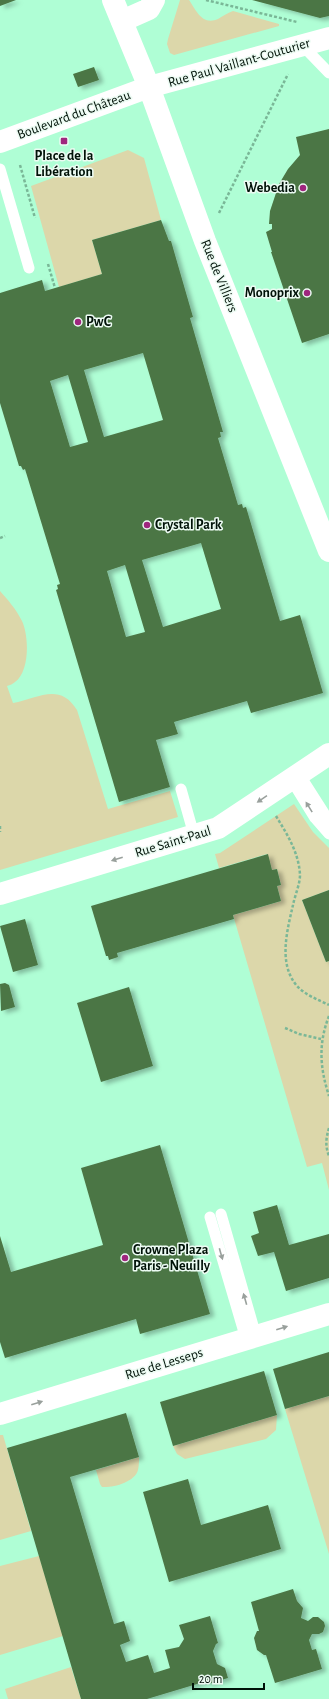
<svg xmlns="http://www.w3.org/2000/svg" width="329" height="1699" viewBox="0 0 329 1699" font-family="'Alegreya Sans',sans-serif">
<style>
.green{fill:#dcd7aa}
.building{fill:#4b7645;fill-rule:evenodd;filter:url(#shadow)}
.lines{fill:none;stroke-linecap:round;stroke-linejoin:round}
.path{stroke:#7ab797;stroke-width:2.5;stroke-dasharray:3 2;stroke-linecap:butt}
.service{stroke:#fff;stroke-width:11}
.minor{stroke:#fff;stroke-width:22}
.tertiary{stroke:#fff;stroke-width:22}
.oneway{fill:#99a09c}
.poi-dot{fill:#9f267e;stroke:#ecfbf3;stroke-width:1.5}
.labels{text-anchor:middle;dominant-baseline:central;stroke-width:3;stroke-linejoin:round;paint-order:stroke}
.street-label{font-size:14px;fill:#001208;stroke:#ecfbf3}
.poi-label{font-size:14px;font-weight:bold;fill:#001208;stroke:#ecfbf3;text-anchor:start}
</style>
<defs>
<filter id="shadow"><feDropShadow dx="4.5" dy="2.5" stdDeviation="2" flood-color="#0004"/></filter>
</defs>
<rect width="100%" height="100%" fill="#affed5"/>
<path class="green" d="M 180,0 L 189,0 C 196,10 202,26 218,19 C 223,16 227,13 233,11 L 279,24 L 279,26 L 174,55 L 170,53 L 167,44 L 168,39 Z
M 128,150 L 144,158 L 161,220 L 92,240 L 102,274 L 59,287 L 31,186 Z
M 0,591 C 8,600 16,609 22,621 C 29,636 30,671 15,682 C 13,684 10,685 7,686 L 13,703 C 38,698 60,682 77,710 L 108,809 L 170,791 L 178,817 L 0,870 Z
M 294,804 L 313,832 L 329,848 L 329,890 L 302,900 L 326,962 L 329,961 L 329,1190 L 322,1163 L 307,1167 L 233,915 L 281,901 L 277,886 L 281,885 L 277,869 L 272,870 L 267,854 L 219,868 L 215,854 L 220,853 Z
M 329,1396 L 329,1554 L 285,1409 Z
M 277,1415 L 276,1430 L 266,1439 L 185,1459 L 177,1454 L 173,1446 Z
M 0,1435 L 3,1435 L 31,1531 L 0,1540 Z
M 139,1457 C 139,1461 139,1466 138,1470 C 135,1482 113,1488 102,1487 L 100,1484 L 96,1470 Z
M 39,1556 L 63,1636 L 0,1655 L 0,1566 Z
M 71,1667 L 81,1699 L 8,1699 L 5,1689 Z"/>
<path class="building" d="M 0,0 L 16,0 L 0,6 Z
M 252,0 L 329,0 L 329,16 L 320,18 Z
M 94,67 L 99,80 L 78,87 L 73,74 Z
M 329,129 L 329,334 L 302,343 L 271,252 L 272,252 L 266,232 L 272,229 L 272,224 L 269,224 L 270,211 L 279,184 L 288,169 L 300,155 L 296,137 Z
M 161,220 L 169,241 L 171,241 L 193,317 L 190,318 L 223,432 L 220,432 L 221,437 L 218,438 L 238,505 L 242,504 L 243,508 L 246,507 L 280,621 L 300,615 L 323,693 L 251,713 L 247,701 L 174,722 L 178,734 L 156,740 L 170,787 L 119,802 L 56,590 L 58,589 L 57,585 L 60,584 L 25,469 L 23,470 L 21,466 L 19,466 L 0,403 L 0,293 L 42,280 L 45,291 L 102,274 L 92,240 ZM 143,353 L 163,420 L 104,437 L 84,370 ZM 68,375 L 88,442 L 70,447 L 50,381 ZM 201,543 L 221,609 L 163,627 L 142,560 ZM 125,565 L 145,632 L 126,637 L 107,571 Z
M 268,854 L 272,870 L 277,869 L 281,885 L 277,886 L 281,901 L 233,915 L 234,919 L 117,953 L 118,957 L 109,960 L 108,956 L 106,956 L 91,906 Z
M 329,890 L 329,961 L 326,962 L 302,900 Z
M 25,919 L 38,965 L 13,972 L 0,926 Z
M 5,983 L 9,985 L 15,1007 L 1,1011 L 0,984 Z
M 129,987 L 153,1066 L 101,1082 L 77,1003 Z
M 160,1145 L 210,1314 L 140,1334 L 136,1319 L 5,1358 L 0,1342 L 0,1236 L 11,1272 L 103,1245 L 81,1168 Z
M 277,1205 L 289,1245 L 329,1234 L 329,1278 L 286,1291 L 274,1252 L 258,1256 L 251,1236 L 259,1233 L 253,1212 Z
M 329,1352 L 329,1396 L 285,1409 L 273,1369 Z
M 264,1371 L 277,1415 L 173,1446 L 160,1402 Z
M 126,1413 L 139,1457 L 70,1477 L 114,1624 L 124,1621 L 130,1641 L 120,1645 L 126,1662 L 148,1655 L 154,1673 L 170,1668 L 165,1650 L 179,1647 L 184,1639 L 179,1625 L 210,1616 L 218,1643 L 216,1644 L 213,1651 L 217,1664 L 225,1668 L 228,1678 L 208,1684 L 207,1681 L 147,1699 L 81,1699 L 7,1448 Z
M 188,1479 L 201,1525 L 268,1505 L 281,1549 L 169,1582 L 143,1492 Z
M 293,1589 L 297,1601 L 303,1608 L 301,1618 L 308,1621 L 313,1617 L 318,1617 L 324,1622 L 325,1626 L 323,1632 L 319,1634 L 312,1634 L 309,1640 L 312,1650 L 316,1649 L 322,1669 L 275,1683 L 266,1655 L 264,1655 L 257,1650 L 254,1638 L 257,1631 L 259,1631 L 251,1602 Z"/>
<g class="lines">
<path class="path" d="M 206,0 L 297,22
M 20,165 L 35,218
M 219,213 L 288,74
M 48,264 L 55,288
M 0,538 L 5,536
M 276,816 C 287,834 299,853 300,875 C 300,884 295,895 293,905 C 287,931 278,964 297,986 C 305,995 319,1000 329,1005
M 0,826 L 0,832
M 329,1016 C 318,1044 320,1068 329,1096
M 285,1028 L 299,1034 L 321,1039
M 329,1128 C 326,1138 325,1146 329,1156"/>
<path class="service" d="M 302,45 L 329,73
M 0,169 L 29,268
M 299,774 L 329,821
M 291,779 L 315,818 L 329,834
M 181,789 L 194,835
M 221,1214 L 256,1336
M 210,1217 L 246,1339"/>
<path class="minor" d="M 122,21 L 149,9 L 154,0
M 149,87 L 329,38
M 0,894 L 218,828 L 329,754
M 0,1414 L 329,1314"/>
<path class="tertiary" d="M 113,0 L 149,87 L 205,241 L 329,551
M 0,142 L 149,87"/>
</g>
<defs><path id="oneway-solid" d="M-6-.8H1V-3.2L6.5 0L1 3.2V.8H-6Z"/></defs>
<g class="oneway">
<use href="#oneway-solid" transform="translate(262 799) rotate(146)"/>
<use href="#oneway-solid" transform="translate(309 807) rotate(-122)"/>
<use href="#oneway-solid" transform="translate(117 859) rotate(163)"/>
<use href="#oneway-solid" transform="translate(221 1254) rotate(74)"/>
<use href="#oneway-solid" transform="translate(245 1299) rotate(-106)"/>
<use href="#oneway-solid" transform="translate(282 1328) rotate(-17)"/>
<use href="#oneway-solid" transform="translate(37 1403) rotate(-17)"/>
</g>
<g class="poi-dot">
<rect x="60" y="137" width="8" height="8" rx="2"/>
<circle cx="303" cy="188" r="4"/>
<circle cx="307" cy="293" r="4"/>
<circle cx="78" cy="322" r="4"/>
<circle cx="147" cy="525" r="4"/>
<circle cx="125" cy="1258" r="4"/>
</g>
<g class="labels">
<g class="street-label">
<text transform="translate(239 63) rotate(-16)">Rue Paul Vaillant-Couturier</text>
<text transform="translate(74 115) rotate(-20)">Boulevard du Château</text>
<text transform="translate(219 276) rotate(68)">Rue de Villiers</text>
<text transform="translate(173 842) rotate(-17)">Rue Saint-Paul</text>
<text transform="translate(164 1364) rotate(-17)">Rue de Lesseps</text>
</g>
<g class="poi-label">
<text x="64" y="156" text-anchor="middle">Place de la<tspan x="64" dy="16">Libération</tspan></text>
<text x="295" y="188" text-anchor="end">Webedia</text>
<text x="299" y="293" text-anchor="end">Monoprix</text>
<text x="86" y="322">PwC</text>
<text x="155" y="525">Crystal Park</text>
<text x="133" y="1250">Crowne Plaza<tspan x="133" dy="16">Paris - Neuilly</tspan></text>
</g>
</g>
<path d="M193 1683v6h71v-6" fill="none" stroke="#001208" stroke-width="2"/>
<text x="199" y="1683" font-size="12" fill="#001208" stroke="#ecfbf3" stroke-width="3" paint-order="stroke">20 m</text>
</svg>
